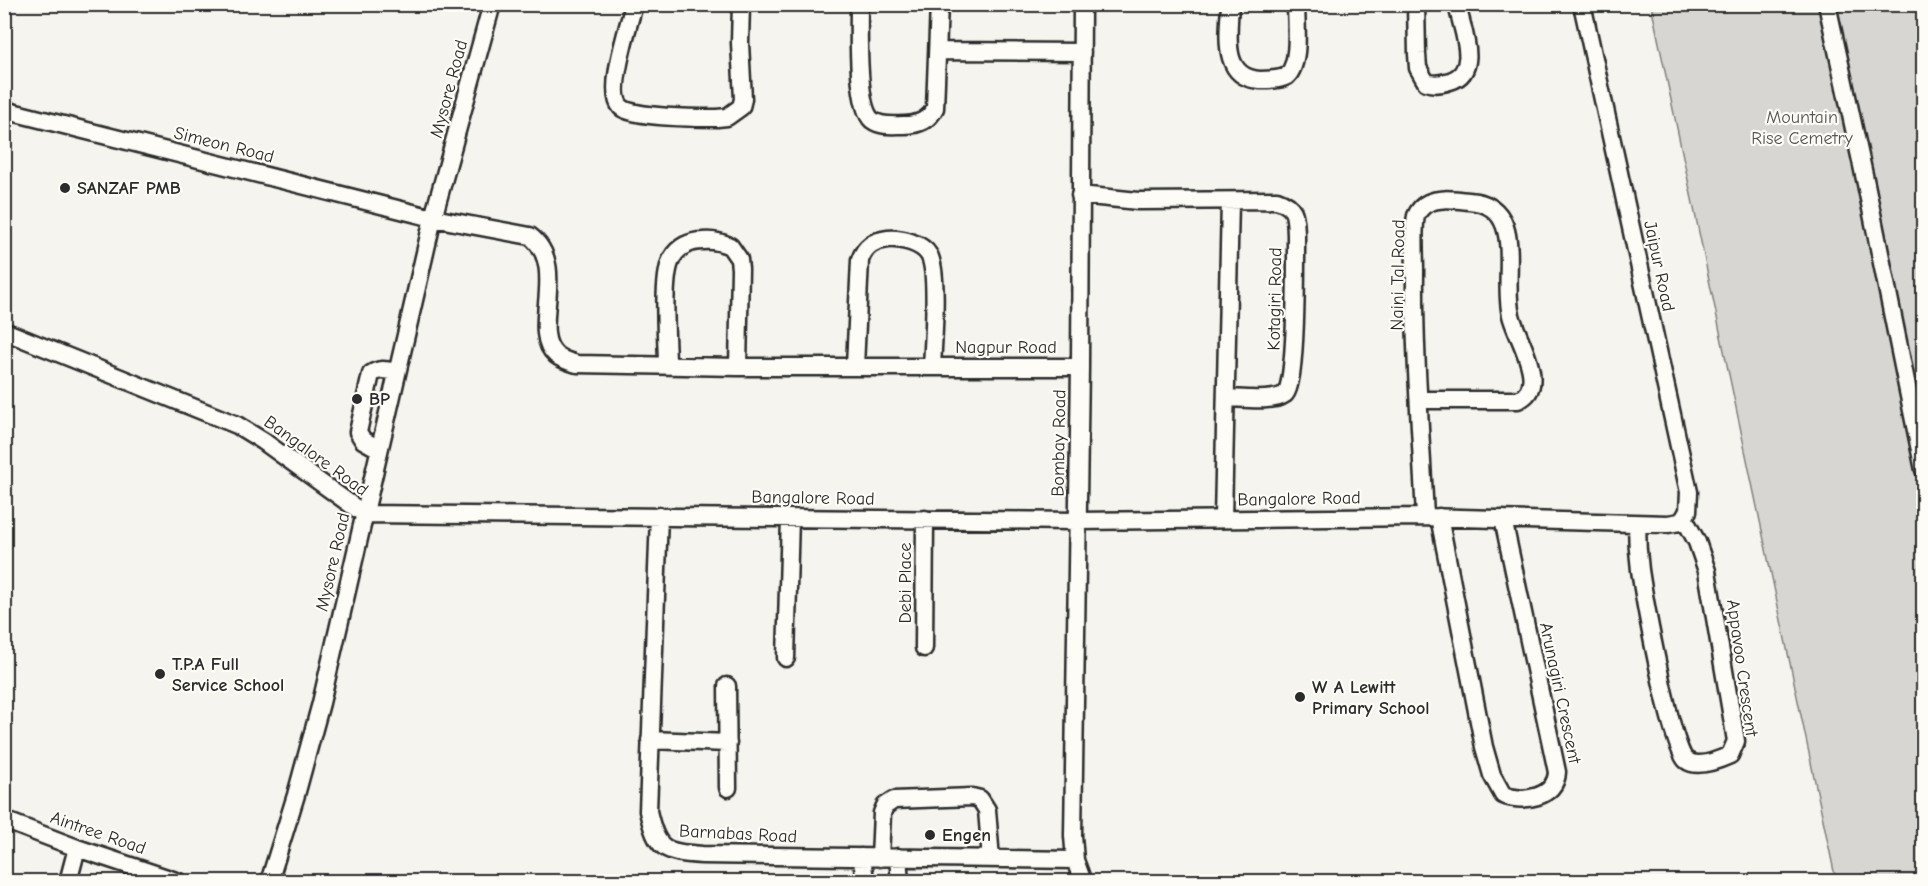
<svg xmlns="http://www.w3.org/2000/svg" width="1928" height="886" viewBox="0 0 1928 886" font-family="'Comic Neue',sans-serif">
<style>
.green{fill:#d7d6d2;stroke:#81807e;stroke-width:1.5}
.lines{fill:none;stroke-linecap:round;stroke-linejoin:round}
.minor-casing{stroke:#2b2b2b;stroke-width:21}
.minor{stroke:#fdfcf7;stroke-width:16}
.poi-dot{fill:#2b2b2b;stroke:#fdfcf7;stroke-width:2}
.labels{text-anchor:middle;dominant-baseline:central;stroke-width:4.5;stroke-linejoin:round;paint-order:stroke}
.street-label{font-size:18px;fill:#2b2b2b;stroke:#fdfcf7}
.park-label{font-size:18px;fill:#565655;stroke:#fdfcf7}
.poi-label{font-size:18px;font-weight:bold;fill:#2b2b2b;stroke:#fdfcf7;text-anchor:start}
</style>
<rect width="100%" height="100%" fill="#f5f4ef"/>
<filter id="ink" filterUnits="userSpaceOnUse"><feTurbulence type="fractalNoise" baseFrequency=".0167" numOctaves="2"/><feDisplacementMap in="SourceGraphic" scale="12" xChannelSelector="R" yChannelSelector="G"/><feConvolveMatrix kernelMatrix="1 2 1 2 8 2 1 2 1" color-interpolation-filters="sRGB"/></filter>
<g filter="url(#ink)">
<path class="green" d="M 1651,5 L 1923,5 L 1923,881 L 1836,881 Z"/>
<g class="lines">
<defs>
<path id="minor" d="M 634,4 C 629,25 606,92 621,107 C 632,118 699,118 717,118 L 727,117 L 741,107 L 743,99 L 740,43 L 741,4
M 859,4 C 859,28 856,106 872,120 C 881,127 894,125 904,125 C 918,125 929,120 935,108 L 939,4
M 1082,4 L 1080,367 L 1073,836 L 1075,860 L 1083,882
M 1230,4 C 1229,32 1220,78 1260,80 C 1269,80 1279,80 1287,76 C 1301,63 1296,23 1296,4
M 1416,4 L 1417,54 L 1418,68 L 1426,82 C 1434,85 1441,84 1450,81 C 1482,71 1461,28 1457,4
M 1827,4 L 1866,184 L 1924,470
M 938,51 L 1082,52
M 4,110 L 433,218 L 530,236 C 570,267 528,331 556,355 C 562,360 570,362 577,364 L 738,367 L 1080,367
M 1080,195 L 1138,201 L 1277,200 C 1297,207 1295,216 1296,235 C 1296,258 1297,385 1285,394 C 1273,403 1240,398 1226,398
M 4,331 L 237,425 L 263,441 L 364,514 L 1077,521 L 1425,517 L 1668,524 L 1680,522 L 1684,518 L 1688,511 L 1689,492 L 1582,4
M 667,365 C 667,341 661,277 672,258 C 678,247 690,241 703,241 C 712,240 721,242 730,246 L 739,259 L 740,269 L 738,367
M 855,366 L 860,260 C 865,246 873,241 888,239 C 901,238 922,243 929,255 C 939,272 933,344 932,367
M 1419,400 L 1518,400 C 1550,386 1516,338 1511,315 C 1501,277 1528,205 1469,201 C 1456,200 1440,197 1428,203 C 1423,205 1418,211 1416,216 C 1413,228 1415,257 1415,271 C 1414,353 1421,435 1425,517
M 379,449 L 363,440 L 358,432 L 371,374 C 379,368 387,370 397,372
M 659,516 L 648,811 C 657,850 663,852 702,855 L 1075,860
M 1439,517 L 1484,747 L 1492,775 L 1503,795 C 1523,803 1556,798 1557,772 L 1503,519
M 1223,519 L 1230,201
M 1637,524 C 1637,539 1638,555 1640,570 C 1644,597 1671,748 1686,760 C 1697,769 1719,760 1730,755 L 1736,741 L 1707,571 L 1697,542 L 1684,518
M 924,648 L 925,519
M 786,658 L 790,518
M 727,686 L 728,788
M 650,740 L 728,743
M 4,820 L 77,848 L 179,882
M 861,857 L 866,882
M 898,857 L 900,882
M 880,858 L 882,813 L 885,806 L 894,800 L 972,797 L 980,799 L 987,810 L 991,859
M 68,882 L 77,848
M 269,882 L 296,795 L 321,703 L 433,218 L 492,4"/>
</defs>
<use href="#minor" class="minor-casing"/>
<use href="#minor" class="minor"/>
</g>
</g>
<g class="poi-dot">
<circle cx="65" cy="188" r="6"/>
<circle cx="357" cy="399" r="6"/>
<circle cx="160" cy="674" r="6"/>
<circle cx="1300" cy="697" r="6"/>
<circle cx="930" cy="835" r="6"/>
</g>
<g class="labels">
<g class="street-label">
<text transform="translate(449 89) rotate(-75)">Mysore Road</text>
<text transform="translate(224 145) rotate(14)">Simeon Road</text>
<text transform="translate(1659 266) rotate(78)">Jaipur Road</text>
<text transform="translate(1398 275) rotate(-89)">Naini Tal Road</text>
<text transform="translate(1275 299) rotate(-89)">Kotagiri Road</text>
<text x="1006" y="347">Nagpur Road</text>
<text transform="translate(1059 443) rotate(-89)">Bombay Road</text>
<text transform="translate(316 456) rotate(36)">Bangalore Road</text>
<text transform="translate(813 498) rotate(1)">Bangalore Road</text>
<text transform="translate(1299 499) rotate(-1)">Bangalore Road</text>
<text transform="translate(333 562) rotate(-77)">Mysore Road</text>
<text transform="translate(905 583) rotate(-90)">Debi Place</text>
<text transform="translate(1742 668) rotate(82)">Appavoo Crescent</text>
<text transform="translate(1560 693) rotate(78)">Arunagiri Crescent</text>
<text transform="translate(98 833) rotate(19)">Aintree Road</text>
<text transform="translate(738 834) rotate(3)">Barnabas Road</text>
</g>
<g class="park-label">
<text x="1802" y="117">Mountain<tspan x="1802" dy="21">Rise Cemetry</tspan></text>
</g>
<g class="poi-label">
<text x="77" y="188">SANZAF PMB</text>
<text x="369" y="399">BP</text>
<text x="172" y="664">T.P.A Full<tspan x="172" dy="21">Service School</tspan></text>
<text x="1312" y="687">W A Lewitt<tspan x="1312" dy="21">Primary School</tspan></text>
<text x="942" y="835">Engen</text>
</g>
</g>
<rect width="1928" height="886" fill="none" stroke="#fdfcf7" stroke-width="24"/>
<rect x="12" y="12" width="1904" height="862" fill="none" stroke="#2b2b2b" stroke-width="2" filter="url(#ink)"/>
</svg>
